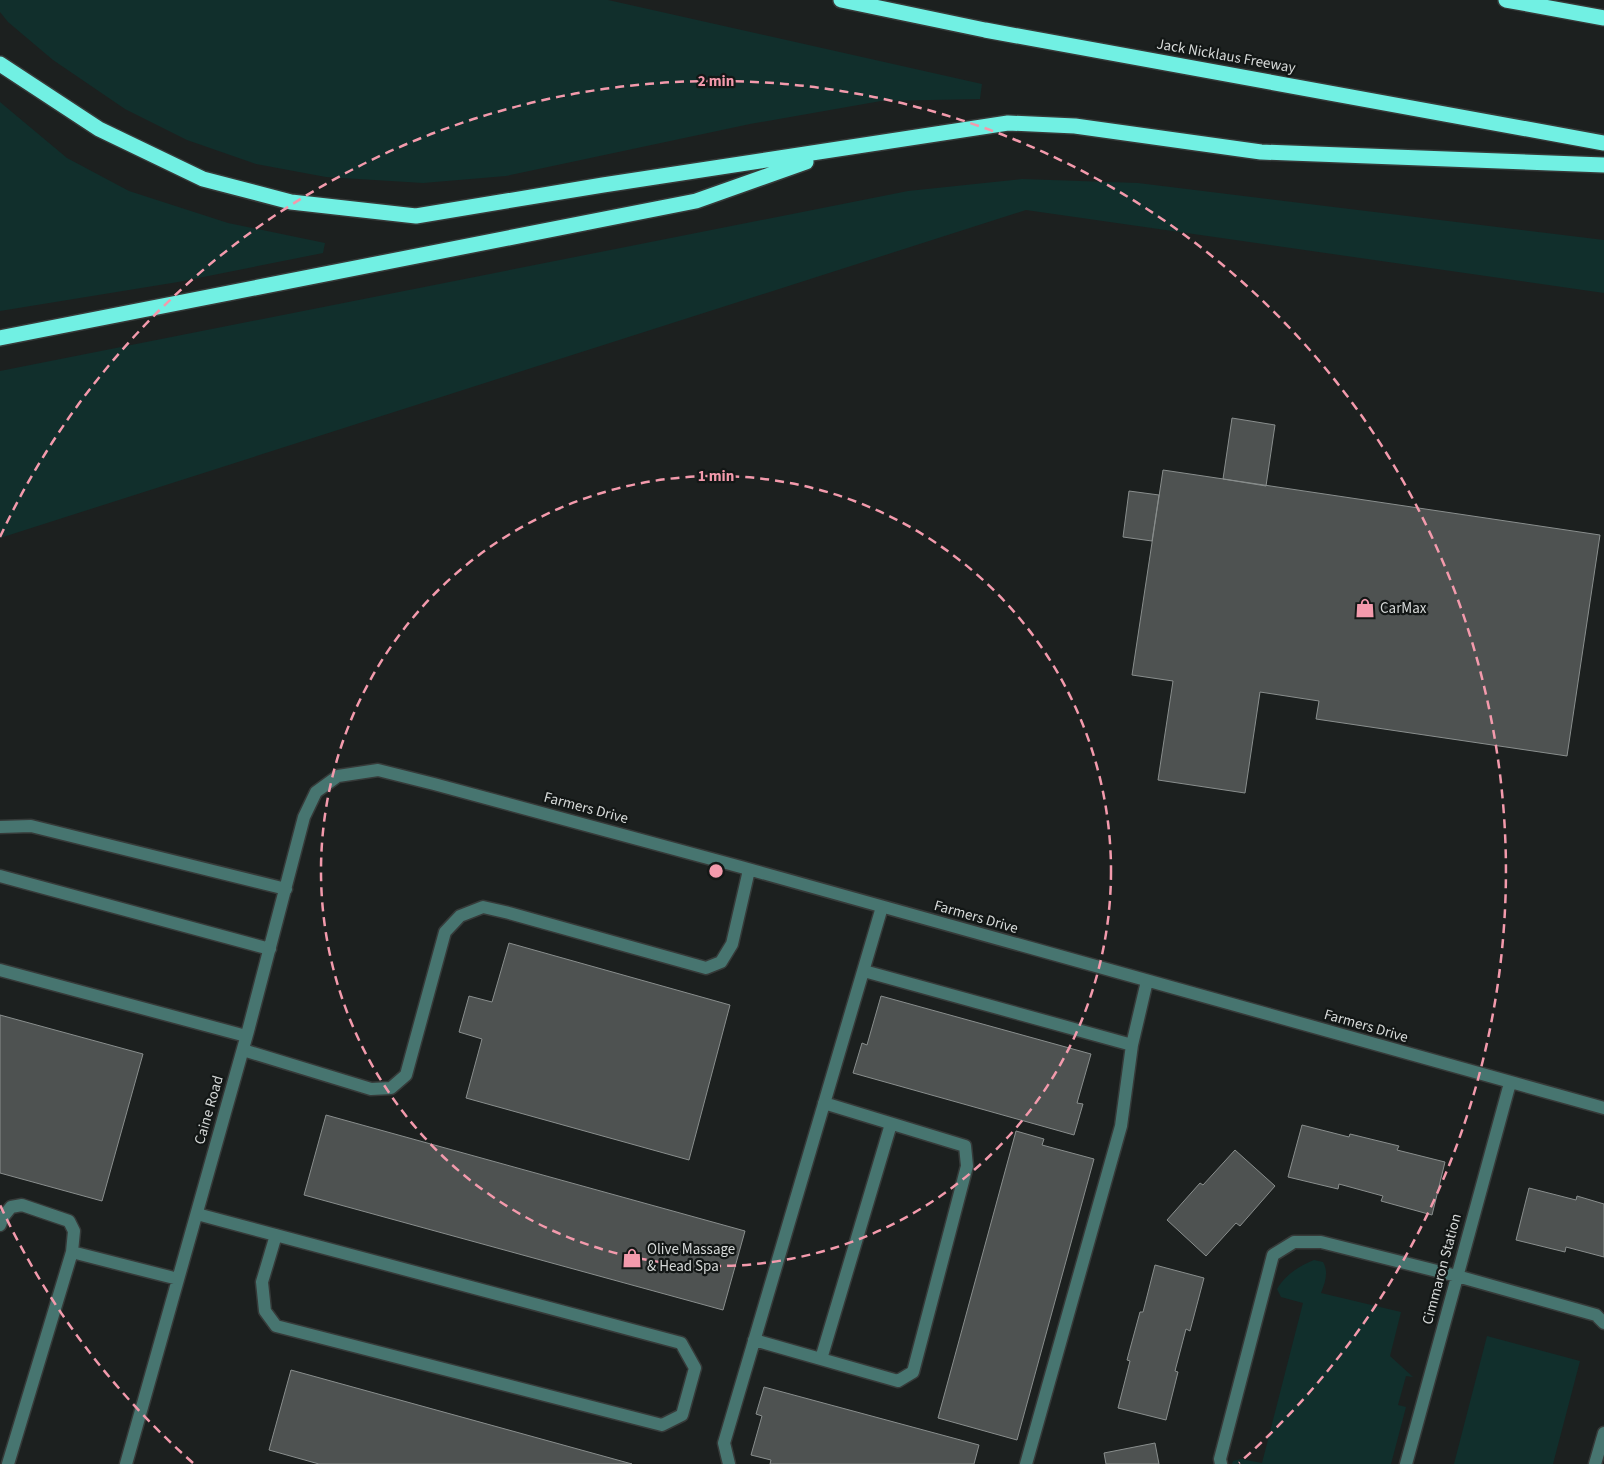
<svg xmlns="http://www.w3.org/2000/svg" width="1604" height="1464" viewBox="0 0 1604 1464" font-family="'Source Sans 3',sans-serif">
<style>
.green{fill:#112f2c}
.building{fill:#4e5251;stroke:#898e8d}
.lines{fill:none;stroke-linecap:round;stroke-linejoin:round}
.minor-casing{stroke:#363a39;stroke-width:15}
.highway-casing{stroke:#363a39;stroke-width:18}
.minor{stroke:#477570;stroke-width:12}
.highway{stroke:#71f0e3;stroke-width:15}
.ring{fill:none;stroke:#f39aac;stroke-width:2.5;stroke-dasharray:9 6}
.labels{text-anchor:middle;dominant-baseline:central;stroke-width:4.5;stroke-linejoin:round;paint-order:stroke}
.street-label{font-size:15px;fill:#d6d9d8;stroke:#131716}
.poi-label{font-size:15px;fill:#d6d9d8;stroke:#131716;text-anchor:start}
.centre{fill:#f39aac;stroke:#131716;stroke-width:2.5}
.ring-label{font-size:15px;text-anchor:middle;font-weight:bold;fill:#f39aac;stroke:#131716;stroke-width:4.5;stroke-linejoin:round;paint-order:stroke}
</style>
<rect width="100%" height="100%" fill="#1c201f"/>
<path class="green" d="M 0,0 L 608,0 L 982,84 L 980,99 L 881,101 L 750,124 L 506,176 L 423,183 L 326,177 L 256,164 L 187,140 L 125,109 L 53,60 L 8,22 L 0,12 Z
M 0,102 L 67,158 L 129,191 L 228,223 L 325,243 L 323,253 L 178,282 L 0,311 Z
M 1022,179 L 1138,183 L 1604,240 L 1604,293 L 1026,210 L 0,538 L 0,371 L 908,191 Z
M 1314,1260 L 1323,1262 C 1329,1272 1325,1283 1321,1293 L 1401,1312 L 1390,1356 L 1413,1377 L 1406,1376 L 1398,1405 L 1406,1407 L 1391,1464 L 1232,1464 L 1233,1461 L 1241,1459 L 1262,1463 L 1303,1303 L 1281,1297 L 1277,1289 C 1285,1275 1299,1266 1314,1260 Z
M 1487,1336 L 1580,1361 L 1553,1464 L 1454,1464 Z"/>
<path class="building" d="M 1232,418 L 1275,425 L 1266,486 L 1223,479 Z
M 1163,470 L 1600,535 L 1567,756 L 1316,719 L 1319,701 L 1260,692 L 1245,793 L 1158,780 L 1173,681 L 1132,675 Z
M 1129,491 L 1159,495 L 1152,541 L 1123,537 Z
M 509,943 L 730,1005 L 689,1160 L 466,1098 L 482,1039 L 459,1032 L 469,996 L 492,1002 Z
M 881,996 L 1091,1054 L 1077,1103 L 1083,1104 L 1074,1135 L 853,1073 L 862,1043 L 867,1045 Z
M 0,1015 L 143,1054 L 102,1201 L 0,1173 Z
M 326,1115 L 745,1231 L 723,1310 L 304,1195 Z
M 1302,1125 L 1349,1137 L 1350,1134 L 1399,1146 L 1397,1150 L 1445,1162 L 1432,1215 L 1381,1201 L 1383,1196 L 1339,1184 L 1338,1189 L 1288,1177 Z
M 1016,1131 L 1044,1139 L 1042,1145 L 1094,1159 L 1017,1440 L 938,1418 Z
M 1235,1150 L 1275,1186 L 1240,1226 L 1236,1223 L 1206,1256 L 1167,1220 L 1200,1183 L 1203,1185 Z
M 1529,1188 L 1576,1200 L 1577,1196 L 1604,1204 L 1604,1257 L 1566,1247 L 1565,1252 L 1516,1240 Z
M 1155,1265 L 1204,1278 L 1190,1331 L 1186,1329 L 1175,1371 L 1178,1372 L 1166,1420 L 1118,1408 L 1130,1361 L 1127,1360 L 1140,1312 L 1143,1312 Z
M 291,1370 L 632,1464 L 319,1464 L 269,1450 Z
M 764,1387 L 979,1445 L 974,1464 L 770,1464 L 771,1460 L 751,1455 L 762,1416 L 756,1414 Z
M 1155,1443 L 1159,1464 L 1106,1464 L 1104,1453 Z"/>
<g class="lines">
<defs>
<path id="minor" d="M 0,827 L 31,826 L 286,889
M 0,876 L 270,949
M 0,970 L 246,1036
M 864,971 L 1132,1045
M 243,1050 L 371,1089 L 391,1088 L 406,1075 L 445,932 L 460,916 L 483,907 L 509,913 L 706,968 L 721,962 L 732,944 L 749,870
M 197,1214 L 681,1343 L 695,1368 L 682,1415 L 662,1425 L 276,1326 L 265,1311 L 262,1282 L 276,1235
M 0,1225 L 3,1217 L 11,1207 L 22,1205 L 69,1221 L 74,1231 L 72,1252
M 754,1340 L 898,1381 L 913,1372 L 967,1166 L 965,1146 L 824,1103
M 821,1359 L 891,1124
M 8,1464 L 72,1252 L 178,1279
M 126,1464 L 248,1031 L 304,817 L 316,792 L 338,776 L 378,770 L 434,784 L 741,867 L 1604,1108
M 729,1464 L 724,1443 L 882,907
M 1026,1464 L 1121,1126 L 1132,1045 L 1147,981
M 1221,1464 L 1220,1459 L 1273,1255 L 1294,1242 L 1321,1242 L 1457,1276 L 1596,1315 L 1604,1323
M 1406,1464 L 1510,1083
M 1595,1464 L 1604,1433"/>
<path id="highway" d="M 841,0 L 985,30 L 1604,143
M 1506,0 L 1604,18
M 0,64 L 99,129 L 203,179 L 291,202 L 416,216 L 603,185 L 1008,123 L 1075,126 L 1261,152 L 1604,165
M 0,338 L 696,201 L 806,162"/>
</defs>
<use href="#minor" class="minor-casing"/>
<use href="#highway" class="highway-casing"/>
<use href="#minor" class="minor"/>
<use href="#highway" class="highway"/>
</g>
<g class="ring">
<circle cx="716" cy="871" r="395"/>
<path d="M193 1463A790 790 0 0 1 0 1205M0 537A790 790 0 1 1 1239 1463"/>
</g>
<defs>
<symbol id="shop-bare" viewBox="-9 -9 18 18"><path d="M-5-2.5h2.3a2.7 3.5 0 0 1 5.4 0H5L5.5 6h-11ZM-1.5-2.5h3a1.5 2.3 0 0 0-3 0Z" fill="#f39aac" stroke="#131716" stroke-width="2.5" paint-order="stroke"/></symbol>
</defs>
<g fill-rule="evenodd">
<use href="#shop-bare" x="1351" y="594" width="28" height="28"/>
<use href="#shop-bare" x="618" y="1244" width="28" height="28"/>
</g>
<g class="labels">
<g class="street-label">
<text transform="translate(1226 56) rotate(10)">Jack Nicklaus Freeway</text>
<text transform="translate(586 808) rotate(15)">Farmers Drive</text>
<text transform="translate(976 917) rotate(16)">Farmers Drive</text>
<text transform="translate(1366 1026) rotate(16)">Farmers Drive</text>
<text transform="translate(209 1110) rotate(-74)">Caine Road</text>
<text transform="translate(1442 1269) rotate(-75)">Cimmaron Station</text>
</g>
<g class="poi-label">
<text x="1380" y="608">CarMax</text>
<text x="647" y="1249">Olive Massage<tspan x="647" dy="17">&amp; Head Spa</tspan></text>
</g>
</g>
<circle cx="716" cy="871" r="8" class="centre"/>
<g class="ring-label">
<text x="716" y="86">2 min</text>
<text x="716" y="481">1 min</text>
</g>
</svg>
